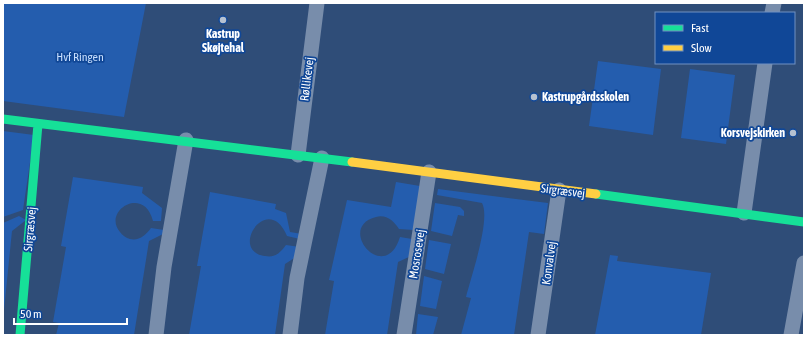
<svg xmlns="http://www.w3.org/2000/svg" width="807" height="338" viewBox="0 0 807 338" font-family="'Asap Condensed',sans-serif">
<style>
.green{fill:#245dae}
.lines{fill:none;stroke-linecap:round;stroke-linejoin:round}
.street{stroke:#788dab;stroke-width:15}
.fast{stroke:#16e098;stroke-width:9}
.slow{stroke:#ffcf43;stroke-width:9}
.poi-dot{fill:#b6c1d0;stroke:#104797;stroke-width:1.5}
.labels{text-anchor:middle;dominant-baseline:central;stroke-width:3.5;stroke-linejoin:round;paint-order:stroke}
.poi-label{font-size:12px;font-weight:bold;fill:#fff;stroke:#104797}
.park-label{font-size:12px;fill:#c8dffe;stroke:#104797}
.street-label{font-size:12px;fill:#fff;stroke:#104797}
</style>
<rect width="100%" height="100%" fill="#2f4d78"/>
<path class="green" d="M 3,3 L 146,3 L 124,117 L 3,101 Z
M 598,61 L 661,69 L 653,135 L 589,126 Z
M 690,69 L 735,75 L 726,144 L 681,138 Z
M 3,131 L 34,135 L 23,210 L 3,217 Z
M 73,177 L 143,187 L 142,193 L 162,208 L 161,221 L 153,221 C 144,185 102,211 120,232 C 122,235 126,238 130,239 C 139,241 146,235 151,228 L 164,230 L 163,234 L 149,241 L 134,335 L 56,335 L 59,323 L 53,322 L 66,247 L 61,246 Z
M 396,182 L 420,186 L 414,230 L 399,229 C 394,221 386,214 376,217 C 335,227 385,286 400,237 L 412,239 L 411,256 L 398,262 L 387,335 L 325,335 L 334,281 L 329,280 L 347,200 L 391,207 Z
M 438,189 L 548,203 L 544,234 L 529,232 L 514,335 L 461,335 L 471,298 L 466,297 C 471,277 491,219 482,203 L 437,195 Z
M 210,192 L 276,204 L 275,209 L 286,213 L 290,232 L 302,234 L 300,239 L 287,236 C 268,191 228,251 265,256 C 275,258 280,253 286,245 L 300,247 L 299,255 L 285,264 L 275,335 L 189,335 L 201,266 L 197,266 Z
M 435,203 L 460,207 L 464,211 L 464,216 L 458,215 L 452,236 L 431,231 Z
M 19,216 L 26,220 L 12,231 L 3,320 L 3,223 Z
M 429,240 L 451,244 L 444,274 L 425,269 Z
M 610,255 L 618,256 L 617,261 L 711,273 L 701,335 L 595,335 Z
M 424,276 L 442,281 L 436,309 L 420,306 Z
M 418,314 L 438,317 L 433,335 L 416,335 Z"/>
<g class="lines">
<path class="street" d="M 772,13 L 774,3
M 298,155 L 317,3
M 744,213 L 765,63
M 156,335 L 164,267 L 186,140
M 290,335 L 297,278 L 322,158
M 404,335 L 429,172
M 538,335 L 559,190
M 791,335 L 804,263"/>
<path class="fast" d="M 3,119 L 352,162
M 596,194 L 804,222
M 20,335 L 38,124"/>
<path class="slow" d="M 352,162 L 596,194"/>
</g>
<g class="poi-dot">
<circle cx="223" cy="20" r="4"/>
<circle cx="534" cy="97" r="4"/>
<circle cx="793" cy="133" r="4"/>
</g>
<g class="labels">
<g class="poi-label">
<text x="223" y="34">Kastrup<tspan x="223" dy="14">Skøjtehal</tspan></text>
<text x="542" y="97" text-anchor="start">Kastrupgårdsskolen</text>
<text x="785" y="133" text-anchor="end">Korsvejskirken</text>
</g>
<g class="park-label">
<text x="80" y="57">Hvf Ringen</text>
</g>
<g class="street-label">
<text transform="translate(307 79) rotate(-83)">Røllikevej</text>
<text transform="translate(563 191) rotate(7)">Sirgræsvej</text>
<text transform="translate(30 229) rotate(-85)">Sirgræsvej</text>
<text transform="translate(417 254) rotate(-81)">Mosrosevej</text>
<text transform="translate(549 263) rotate(-82)">Konvalvej</text>
</g>
</g>
<rect width="807" height="338" fill="none" stroke="#ffffff" stroke-width="8"/>
<rect x="655" y="12" width="140" height="52" fill="#104797" stroke="#7091c1"/>
<rect x="663" y="25" width="20" height="6" fill="#16e098" stroke="#7091c1"/>
<text x="691" y="32" font-size="12" fill="#ffffff">Fast</text>
<rect x="663" y="45" width="20" height="6" fill="#ffcf43" stroke="#7091c1"/>
<text x="691" y="52" font-size="12" fill="#ffffff">Slow</text>
<path d="M14 318v6h113v-6" fill="none" stroke="#ffffff" stroke-width="2"/>
<text x="20" y="318" font-size="12" fill="#ffffff" stroke="#104797" stroke-width="3" paint-order="stroke">50 m</text>
</svg>
